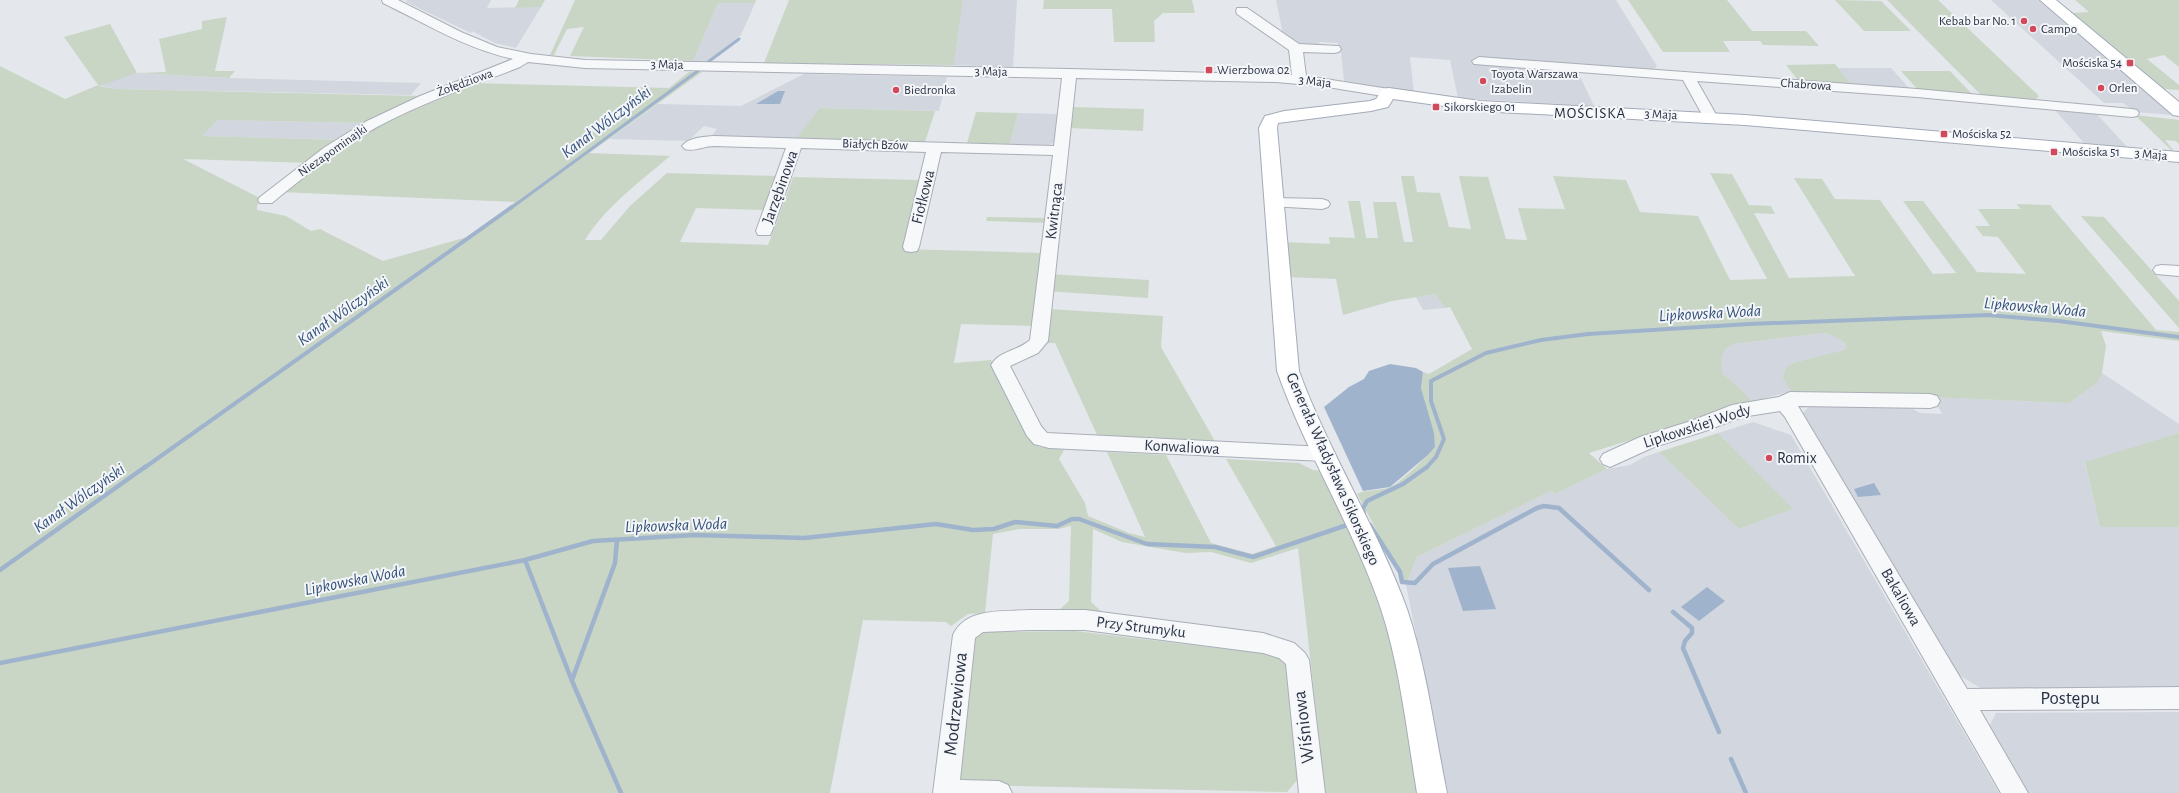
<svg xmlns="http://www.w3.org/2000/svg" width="2179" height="793" viewBox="0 0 2179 793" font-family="'Alegreya Sans',sans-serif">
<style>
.built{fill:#d2d6de}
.green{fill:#c9d6c5}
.water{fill:#9fb4cc}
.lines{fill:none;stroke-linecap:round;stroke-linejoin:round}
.stream-far2{stroke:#9fb4cc;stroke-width:3}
.stream-far1{stroke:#9fb4cc;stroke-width:4}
.stream{stroke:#9fb4cc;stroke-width:4.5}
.minor-casing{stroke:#a9aeb7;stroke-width:2}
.major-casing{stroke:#a3abb8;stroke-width:2}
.minor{fill:#f7f8fa;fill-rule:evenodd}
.major{fill:#fff;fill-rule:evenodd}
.poi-dot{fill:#d1495b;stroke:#f4f6f9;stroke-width:1.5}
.labels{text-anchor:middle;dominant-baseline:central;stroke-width:4;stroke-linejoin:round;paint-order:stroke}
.far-poi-label{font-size:13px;fill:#2b3445;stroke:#f4f6f9;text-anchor:start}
.far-street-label{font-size:13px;fill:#2b3445;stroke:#f4f6f9}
.far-quarter-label{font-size:15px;letter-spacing:1px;fill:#1d2536;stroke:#f4f6f9}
.street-label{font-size:16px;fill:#2b3445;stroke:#f4f6f9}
.poi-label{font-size:16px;fill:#2b3445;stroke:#f4f6f9;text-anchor:start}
.water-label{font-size:17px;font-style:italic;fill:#34527a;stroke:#f4f6f9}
.near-street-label{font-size:19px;fill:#2b3445;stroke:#f4f6f9}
</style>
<rect width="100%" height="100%" fill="#e4e7ec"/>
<path class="built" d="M 407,0 L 491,0 L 487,8 L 541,7 L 516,48 L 495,43 L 472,31 L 471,33 L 406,2 Z
M 963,0 L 1017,0 L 1013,67 L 954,65 Z
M 1276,0 L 1616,0 L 1657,66 L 1653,70 L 1577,70 L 1594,106 L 1458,98 L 1450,60 L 1410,57 L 1414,93 L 1344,81 L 1341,52 L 1339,52 L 1338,43 L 1319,42 L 1320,47 L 1296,45 L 1283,34 Z
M 1991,0 L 2038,0 L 2173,115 L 2135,112 L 2123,103 L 2104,103 Z
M 718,3 L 755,3 L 741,35 L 708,61 L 693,61 Z
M 1838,68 L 1891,68 L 1909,88 L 1906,90 L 1853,86 Z
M 137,73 L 229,78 L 421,83 L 411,95 L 116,89 L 98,85 Z
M 804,74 L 947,77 L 939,111 L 821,108 L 796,138 L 714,136 L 713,134 L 717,129 L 704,126 L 688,141 L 609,139 L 658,104 L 741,106 Z
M 2054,109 L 2095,112 L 2127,147 L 2084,143 Z
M 1018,113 L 1059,114 L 1055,142 L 1049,145 L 1010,144 Z
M 218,120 L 368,123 L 341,140 L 201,136 Z
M 1437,294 L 1445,308 L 1423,310 L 1416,297 Z
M 1822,333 L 1832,335 L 1841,339 L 1846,343 L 1846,348 L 1826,356 L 1793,363 L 1784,378 L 1791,391 L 1752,402 L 1744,392 L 1722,373 L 1722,352 L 1726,347 L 1733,344 Z
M 2102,373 L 2179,424 L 2179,433 L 2085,463 L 2100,527 L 2179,527 L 2179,687 L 1982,689 L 1959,675 L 1802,414 L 1811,404 L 1911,408 L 1920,413 L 1942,414 L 1933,397 L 2069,403 L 2097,383 Z
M 1753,422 L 1791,435 L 1999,793 L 1448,793 L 1406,585 L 1417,557 L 1551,491 L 1555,494 L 1607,469 L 1630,465 L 1644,457 L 1659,452 L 1739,529 L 1792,509 L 1718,433 Z
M 2179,712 L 2179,793 L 2028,793 L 1989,727 L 1996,713 Z"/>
<path class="green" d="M 519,0 L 545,0 L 541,7 L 515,8 Z
M 575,0 L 756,0 L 755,3 L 718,3 L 693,61 L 570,56 L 584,27 L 567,29 L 554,55 L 550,55 Z
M 789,0 L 963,0 L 954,65 L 764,63 Z
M 1044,0 L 1192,0 L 1195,13 L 1163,13 L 1154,21 L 1155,42 L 1114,42 L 1112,9 L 1043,9 Z
M 1628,0 L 1727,0 L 1752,31 L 1806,31 L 1819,46 L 1763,45 L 1760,41 L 1723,41 L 1730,52 L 1663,52 Z
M 1835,0 L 1881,1 L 1911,31 L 1864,31 Z
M 1887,0 L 1938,0 L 2039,96 L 2035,100 L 1982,96 Z
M 2075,0 L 2179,0 L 2179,67 L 2164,55 L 2147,59 L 2179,85 L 2179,90 L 2163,89 L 2071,13 L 2089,12 Z
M 227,17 L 215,71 L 235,71 L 229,78 L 137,73 L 99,86 L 116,89 L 422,96 L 368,123 L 218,120 L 202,136 L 341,140 L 311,163 L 183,159 L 262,199 L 257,206 L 257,210 L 286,216 L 311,231 L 320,229 L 383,261 L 467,237 L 515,202 L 280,192 L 377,123 L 469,83 L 669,88 L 689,72 L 702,72 L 589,153 L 670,156 C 641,181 605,207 585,240 L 601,240 L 630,206 L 667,173 L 777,176 L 764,210 L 696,208 L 680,242 L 768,245 L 793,177 L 919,180 L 903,249 L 1042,253 L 1036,287 L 1033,326 L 961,324 L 954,363 L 991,360 L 1039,447 L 1064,450 L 1059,459 L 1085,503 L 1088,516 L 1129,533 L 1145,537 L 1107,452 L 1166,455 L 1211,543 L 1252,554 L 1276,546 L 1226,459 L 1299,463 L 1313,470 L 1324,471 C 1343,517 1365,562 1380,609 C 1400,668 1409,731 1417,793 L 1325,793 L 1298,548 L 1251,563 L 1211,552 L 1185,553 L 1122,542 L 1093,529 L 1091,602 L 1102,612 L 1057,612 L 1069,601 L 1071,526 L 1058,529 L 1019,529 L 993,534 L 985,613 L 968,614 L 951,626 L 946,622 L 863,620 L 830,793 L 0,793 L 0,66 L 65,99 L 98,85 L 64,37 L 110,24 L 137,73 L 166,72 L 159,39 L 202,29 L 202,21 Z
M 1835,64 L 1853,86 L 1802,82 L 1797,79 L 1786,65 Z
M 1901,71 L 1950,71 L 1971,93 L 1969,95 L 1919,91 Z
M 1070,107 L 1144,109 L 1143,131 L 1068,128 Z
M 820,108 L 935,111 L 925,142 L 796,138 Z
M 976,112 L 1018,113 L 1010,144 L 967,143 Z
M 2135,115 L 2179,120 L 2179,144 L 2176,141 L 2165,140 L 2174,151 L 2171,150 Z
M 1710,173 L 1732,174 L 1749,205 L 1771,206 L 1775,214 L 1754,213 L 1789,278 L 1855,276 L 1794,178 L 1822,179 L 1835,199 L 1880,200 L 1933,274 L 1956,273 L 1903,201 L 1923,201 L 1977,272 L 2026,274 L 1998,237 L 1983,236 L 1975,226 L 1990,226 L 1978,209 L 2021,209 L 2016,204 L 2050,205 L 2156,330 L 2179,332 L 2179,341 L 2101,331 L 2106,346 L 2102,373 L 2097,383 L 2069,403 L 1791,391 L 1783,378 L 1786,368 L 1793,363 L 1840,351 L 1846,348 L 1846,343 L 1832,335 L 1823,333 L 1733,344 C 1719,350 1722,360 1722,373 L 1744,392 L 1752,402 L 1589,453 L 1607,469 L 1555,494 L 1551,491 L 1417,557 L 1406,585 L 1357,494 C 1367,489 1380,491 1391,487 C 1402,481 1427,457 1435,447 L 1421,388 L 1423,372 L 1429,374 L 1472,349 L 1450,307 L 1445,308 L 1436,294 L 1392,301 L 1343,315 L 1336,279 L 1287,277 L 1284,242 L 1330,244 L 1329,237 L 1355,238 L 1348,201 L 1360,201 L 1366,238 L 1378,238 L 1373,202 L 1396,202 L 1404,242 L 1413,242 L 1401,176 L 1414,176 L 1417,192 L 1440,193 L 1449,227 L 1471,229 L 1459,176 L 1488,177 L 1506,239 L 1527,240 L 1518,208 L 1565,209 L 1553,176 L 1626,180 L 1640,212 L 1698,216 L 1730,280 L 1767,279 Z
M 2081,216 L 2104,217 L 2179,301 L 2179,328 Z
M 987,217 L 1046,218 L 1046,223 L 986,221 Z
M 1048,274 L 1149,280 L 1148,298 L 1046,291 Z
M 1048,309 L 1163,316 L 1161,347 L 1216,443 L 1098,437 L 1055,343 L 1046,343 Z
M 1718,433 L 1793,509 L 1739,529 L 1659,452 Z
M 2179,433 L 2179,527 L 2100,527 L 2085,462 Z
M 1075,631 L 1277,655 L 1288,665 L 1298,779 L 1287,792 L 968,785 L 957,775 L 972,640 L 983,632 Z"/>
<path class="water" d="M 778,91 L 785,91 L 780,104 L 756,104 Z
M 1390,364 L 1416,368 L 1423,372 L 1421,388 L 1434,433 L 1435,447 L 1428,455 L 1390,487 L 1363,491 L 1324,407 L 1349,387 L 1364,379 L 1369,371 Z
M 1874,483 L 1881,495 L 1858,497 L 1854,489 Z
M 1480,566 L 1496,609 L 1463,611 L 1448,568 Z
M 1707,587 L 1725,601 L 1699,621 L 1681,607 Z"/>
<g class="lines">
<path class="stream-far2" d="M 708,62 L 739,39
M 511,208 L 699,70"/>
<path class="stream-far1" d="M 144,468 L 512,207
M 1426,468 L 1436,457 L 1444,439 L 1431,401 L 1431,381 L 1486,353 L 1541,340 L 1588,334 L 1749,324 L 1988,315 L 2059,321 L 2179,337"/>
<path class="stream" d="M 1364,516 L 1363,508 L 1367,501 L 1403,484 L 1427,467
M 1370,525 L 1400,572 L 1402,582 L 1415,583 L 1433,564 L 1537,508 L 1544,506 L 1559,508 L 1649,590
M 525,560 L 572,681 L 621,793
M 0,570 L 145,467
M 1673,612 L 1692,628 L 1692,633 L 1685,641 L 1683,648 L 1719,732
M 0,663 L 525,560 L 593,541 L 695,535 L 804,538 L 936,524 L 973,530 L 994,529 L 1015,522 L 1057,526 L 1072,519 L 1079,519 L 1147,544 L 1215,547 L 1253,557 L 1350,524
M 572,680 L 615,563 L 617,540
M 1731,759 L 1746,793"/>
<defs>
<path id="minor" d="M 382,0 L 398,0 L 461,32 L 497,47 L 531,54 L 585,60 L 1070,69 L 1292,75 L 1289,50 L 1237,14 L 1236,11 L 1237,8 L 1247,8 L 1299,44 L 1339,46 L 1341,49 L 1339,52 L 1334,53 L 1303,52 L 1306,76 L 1389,89 L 1396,93 L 1394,96 L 1389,97 L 1321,86 L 1276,82 L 1076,78 L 1048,341 L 1038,353 L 1010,366 L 1041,426 L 1047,433 L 1325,447 L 1332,449 L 1335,454 L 1332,459 L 1325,461 L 1049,448 L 1034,444 L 1027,436 L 991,365 C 1000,350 1018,351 1030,340 L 1053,155 L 941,152 L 919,247 L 917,251 L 911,252 L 905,251 L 903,247 L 926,152 L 801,148 L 772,231 L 770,235 L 758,235 L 756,231 L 786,148 L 714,146 C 704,146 694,152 685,149 L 682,146 C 689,137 704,137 714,136 L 1054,146 L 1062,78 L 585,68 L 528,62 L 520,67 C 472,86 423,102 377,127 C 339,148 305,176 272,203 L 260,203 L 258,200 L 260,197 L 325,147 L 367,121 L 420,96 L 513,59 C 467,49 426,24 383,3 Z
M 1479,57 L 1917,89 L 2132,109 L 2137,110 L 2139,113 L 2137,116 L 2132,117 L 1917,97 L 1697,81 L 1718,118 L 1716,121 L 1706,121 L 1704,118 L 1683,80 L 1474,64 L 1472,61 Z
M 1275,198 L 1322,199 L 1328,201 L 1330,204 L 1328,207 L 1322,209 L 1269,206 L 1267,203 L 1269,200 Z
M 2162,265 L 2179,266 L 2179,276 L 2156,274 L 2153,270 L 2156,266 Z
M 1790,392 L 1930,394 L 1937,396 L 1940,401 L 1937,406 L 1930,408 L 1798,406 L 1967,689 L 2179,687 L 2179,709 L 1980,710 L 2028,793 L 2001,793 L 1785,417 L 1780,411 L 1742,417 L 1705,431 L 1654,447 L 1610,467 L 1603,464 L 1600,459 L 1603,454 L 1640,437 L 1691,421 L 1732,405 L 1779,397 Z
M 1029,610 L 1085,610 L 1263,633 L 1294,643 L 1305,653 L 1309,660 L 1325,793 L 1299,793 L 1286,664 L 1279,658 L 1263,653 L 1085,630 L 1029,630 L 983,632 L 975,638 L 960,780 L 999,781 L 1008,785 L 1012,793 L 933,793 L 953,635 C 966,607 1002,612 1029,610 Z"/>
<path id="major" d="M 2040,0 L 2056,0 L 2179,102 L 2179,116 L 2173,115 Z
M 1389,88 L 1480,101 L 1745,115 L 2179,152 L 2179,162 L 1745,125 L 1480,111 L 1393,99 L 1388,107 L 1371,111 L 1278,123 L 1277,128 L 1299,371 C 1329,453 1377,527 1407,609 C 1426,665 1435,734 1447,793 L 1417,793 C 1407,733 1400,667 1381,609 C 1353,527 1306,453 1277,371 L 1259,128 L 1265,116 L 1284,111 L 1370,101 L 1376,99 L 1383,89 Z"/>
</defs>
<use href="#minor" class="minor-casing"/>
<use href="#major" class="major-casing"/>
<use href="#minor" class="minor"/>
<use href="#major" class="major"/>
</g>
<g class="poi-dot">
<circle cx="2024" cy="21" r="4"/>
<circle cx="2033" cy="29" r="4"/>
<rect x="2126" y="59" width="8" height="8" rx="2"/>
<rect x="1205" y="66" width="8" height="8" rx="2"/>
<circle cx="1483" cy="81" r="4"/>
<circle cx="2101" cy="88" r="4"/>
<circle cx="896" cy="90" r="4"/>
<rect x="1432" y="103" width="8" height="8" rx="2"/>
<rect x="1940" y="130" width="8" height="8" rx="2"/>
<rect x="2050" y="148" width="8" height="8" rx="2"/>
<circle cx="1769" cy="458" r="4"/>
</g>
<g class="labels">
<g class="far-poi-label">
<text x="2016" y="21" text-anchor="end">Kebab bar No. 1</text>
<text x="2041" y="29">Campo</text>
<text x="2122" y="63" text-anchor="end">Mościska 54</text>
<text x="1217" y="70">Wierzbowa 02</text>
<text x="1491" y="74">Toyota Warszawa<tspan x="1491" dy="15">Izabelin</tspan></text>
<text x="2109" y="88">Orlen</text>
<text x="904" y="90">Biedronka</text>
<text x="1444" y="107">Sikorskiego 01</text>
<text x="1952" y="134">Mościska 52</text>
<text x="2062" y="152">Mościska 51</text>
</g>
<g class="far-street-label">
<text transform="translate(667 65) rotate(1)">3 Maja</text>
<text transform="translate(991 72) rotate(1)">3 Maja</text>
<text transform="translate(1315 82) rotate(7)">3 Maja</text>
<text transform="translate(465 83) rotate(-20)">Żołędziowa</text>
<text transform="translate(1806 85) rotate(4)">Chabrowa</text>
<text transform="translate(1661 115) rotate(3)">3 Maja</text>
<text transform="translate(875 145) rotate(2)">Białych Bzów</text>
<text transform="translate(333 151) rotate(-35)">Niezapominajki</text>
<text transform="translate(2151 155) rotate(5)">3 Maja</text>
</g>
<g class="far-quarter-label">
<text x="1590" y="113">MOŚCISKA</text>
</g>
<g class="street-label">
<text transform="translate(780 187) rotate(-70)">Jarzębinowa</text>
<text transform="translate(923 197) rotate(-76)">Fiołkowa</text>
<text transform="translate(1054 211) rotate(-83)">Kwitnąca</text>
<text transform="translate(1697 426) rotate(-18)">Lipkowskiej Wody</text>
<text transform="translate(1182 447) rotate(3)">Konwaliowa</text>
<text transform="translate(1333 469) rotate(66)">Generała Władysława Sikorskiego</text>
<text transform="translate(1901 597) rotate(60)">Bakaliowa</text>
<text transform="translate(1141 627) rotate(7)">Przy Strumyku</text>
</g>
<g class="poi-label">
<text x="1777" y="458">Romix</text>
</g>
<g class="water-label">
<text transform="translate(606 122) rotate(-37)">Kanał Wólczyński</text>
<text transform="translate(2035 307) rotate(5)">Lipkowska Woda</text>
<text transform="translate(343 311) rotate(-35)">Kanał Wólczyński</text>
<text transform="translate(1710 313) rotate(-3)">Lipkowska Woda</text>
<text transform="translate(79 498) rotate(-35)">Kanał Wólczyński</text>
<text transform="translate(676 525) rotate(-2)">Lipkowska Woda</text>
<text transform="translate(355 580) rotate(-11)">Lipkowska Woda</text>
</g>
<g class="near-street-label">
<text x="2070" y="698">Postępu</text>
<text transform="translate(956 704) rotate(-84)">Modrzewiowa</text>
<text transform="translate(1304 727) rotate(-97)">Wiśniowa</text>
</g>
</g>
</svg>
